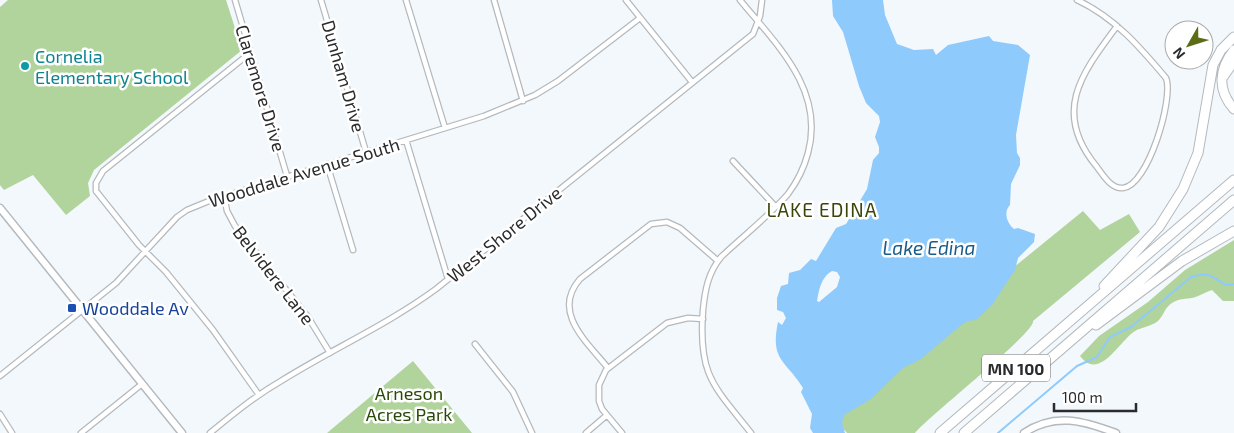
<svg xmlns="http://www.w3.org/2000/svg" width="1234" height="433" viewBox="0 0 1234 433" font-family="'Exo 2',sans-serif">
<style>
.green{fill:#b1d39c}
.water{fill:#8ecafc;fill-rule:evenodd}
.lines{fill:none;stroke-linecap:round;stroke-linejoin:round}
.stream{stroke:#8ecafc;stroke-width:2}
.street-casing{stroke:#b4b9bd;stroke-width:7}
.secondary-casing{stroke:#b4b9bd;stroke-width:9}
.highway-casing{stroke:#b4b9bd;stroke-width:11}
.street{stroke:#fff;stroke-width:4.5}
.secondary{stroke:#fff;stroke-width:6}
.highway{stroke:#fff;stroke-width:9}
.culture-dot{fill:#0f9aa8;stroke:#fff;stroke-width:2}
.transit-dot{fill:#1a4fb4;stroke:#fff;stroke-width:2}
.labels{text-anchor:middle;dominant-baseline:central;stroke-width:5;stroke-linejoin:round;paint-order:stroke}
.shield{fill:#fff;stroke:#6a6b6c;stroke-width:1}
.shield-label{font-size:16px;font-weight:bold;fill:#2a2b2d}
.culture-label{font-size:18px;fill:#0d838f;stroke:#fff;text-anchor:start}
.street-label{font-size:18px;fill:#2a2b2d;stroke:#fff}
.transit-label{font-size:18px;fill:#164399;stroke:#fff;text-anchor:start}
.park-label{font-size:18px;fill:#284a09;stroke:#fff}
.neighbourhood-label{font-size:19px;letter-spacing:1px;fill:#3a450a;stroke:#fff}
.water-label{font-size:19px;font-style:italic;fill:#185b89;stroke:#fff}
</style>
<rect width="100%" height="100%" fill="#f3f8fc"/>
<path class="green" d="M 8,0 L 226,0 L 242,50 L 94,170 L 88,183 L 90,196 L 66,215 L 33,175 L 4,190 L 0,185 L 0,7 Z
M 1083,211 L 1100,230 L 1129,214 L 1140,232 L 1033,321 C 1036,332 929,416 915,433 L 847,433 L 832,415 Z
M 1234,240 L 1234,301 L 1223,301 L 1212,290 C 1206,292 1203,294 1198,296 C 1190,300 1180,297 1172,303 C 1165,307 1164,315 1158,321 C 1151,327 1138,327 1131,334 C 1117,346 1098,380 1080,356 L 1099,336 L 1148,302 L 1185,270 Z
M 413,361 L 472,433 L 327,433 Z"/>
<path class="water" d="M 832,0 L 883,0 L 885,15 L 897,44 L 914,50 L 933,49 L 936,55 L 948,45 L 989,36 L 993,41 L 1018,45 L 1030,55 L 1016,135 L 1017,153 L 1020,158 L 1020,165 L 1011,184 L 1010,205 C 1003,212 1007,223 1014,229 L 1018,228 L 1035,234 L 1034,242 L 1018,258 L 1015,270 L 992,305 L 976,320 L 967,321 L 960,326 L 921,359 L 903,368 L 871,399 L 844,415 L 842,422 L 845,433 L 813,433 L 810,428 L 812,414 L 801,392 L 803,388 C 785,359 770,361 778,322 L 782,325 L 786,318 L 783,312 L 777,310 L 777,298 L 781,286 L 788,284 L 789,273 L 800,270 L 811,259 L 816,261 L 836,228 L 846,224 L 867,189 L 873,160 L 879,153 L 879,147 L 875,137 L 880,122 L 879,116 L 866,103 L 859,86 L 843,32 L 833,16 ZM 832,271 L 837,272 L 840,277 L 837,287 L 819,302 L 817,301 C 819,290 821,277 832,271 Z"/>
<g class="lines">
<path class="stream" d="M 998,433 L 1077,366 L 1097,357 L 1110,337 L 1131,327 L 1191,277 C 1210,271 1210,276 1226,285 L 1234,284"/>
<defs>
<path id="street" d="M 235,0 L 287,176
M 321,0 L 366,152
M 406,0 L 445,128
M 494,0 L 523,101
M 626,0 L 692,82
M 740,0 C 777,45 825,90 808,153 C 804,168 797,182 788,194 C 768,217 743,236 721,257 C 708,273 705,290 703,310 C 698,375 713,385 751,433
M 1077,0 C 1114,17 1140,47 1166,78 C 1174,98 1148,186 1123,188 C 1111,189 1103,175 1097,167 C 1051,112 1082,73 1117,26
M 250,53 L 103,171 L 96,183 L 96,191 L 139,245 L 166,272 L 213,330 L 259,395
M 406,140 L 448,279
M 733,161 L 775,206
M 327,164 L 353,250
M 224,196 L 227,211 L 235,226 L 308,317 L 330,353
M 475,344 L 513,392 L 532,433
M 608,368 C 587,342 551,312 580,279 L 651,224 L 667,222 L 680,228 L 718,261
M 0,376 L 116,283 L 177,217 L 187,210 L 209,201 L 484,116 L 535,95 L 558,81 L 640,18
M 0,414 L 12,433
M 81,433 L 142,384
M 210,433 C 233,414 255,396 281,381 C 332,349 387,325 436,289 L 753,34 L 760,16 L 762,0
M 586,433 L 607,415
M 622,433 L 602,409 L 599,401 L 599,385 L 606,370 L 667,323 L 688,318 L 703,319"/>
<path id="secondary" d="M 0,208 L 182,433
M 1024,433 C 1055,412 1084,421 1116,433"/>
<path id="highway" d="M 1234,50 C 1219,69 1217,90 1234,109
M 1223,77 L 1234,61
M 1104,286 L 1159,227 L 1183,189 L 1198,153 L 1213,65 L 1221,50 L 1234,37
M 1096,325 L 1182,261 L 1234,231
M 940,433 L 1234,180
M 964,433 L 1234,200"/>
</defs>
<use href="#street" class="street-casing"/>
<use href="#secondary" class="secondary-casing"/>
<use href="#highway" class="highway-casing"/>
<use href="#street" class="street"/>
<use href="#secondary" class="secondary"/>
<use href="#highway" class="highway"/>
</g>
<circle class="culture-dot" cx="25" cy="66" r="5"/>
<rect class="transit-dot" x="67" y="303" width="10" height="10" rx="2.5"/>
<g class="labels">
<rect class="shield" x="982" y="354.5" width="68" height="27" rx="4"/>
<g class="shield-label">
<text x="1016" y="368">MN 100</text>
</g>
<g class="culture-label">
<text x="35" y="56">Cornelia<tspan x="35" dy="21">Elementary School</tspan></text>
</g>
<g class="street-label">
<text transform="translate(344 76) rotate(74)">Dunham Drive</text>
<text transform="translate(261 88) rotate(73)">Claremore Drive</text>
<text transform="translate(304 172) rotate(-17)">Wooddale Avenue South</text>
<text transform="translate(504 234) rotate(-39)">West Shore Drive</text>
<text transform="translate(274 275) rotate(52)">Belvidere Lane</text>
</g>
<g class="transit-label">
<text x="82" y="308">Wooddale Av</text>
</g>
<g class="park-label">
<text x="409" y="393">Arneson<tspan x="409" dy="21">Acres Park</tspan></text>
</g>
<g class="neighbourhood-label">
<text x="822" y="209">LAKE EDINA</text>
</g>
<g class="water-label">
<text x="929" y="247">Lake Edina</text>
</g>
</g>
<g transform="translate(1189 45) rotate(231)"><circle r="24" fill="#ffffff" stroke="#aaaaab"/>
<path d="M0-4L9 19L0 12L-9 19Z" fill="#5b6b16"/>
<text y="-8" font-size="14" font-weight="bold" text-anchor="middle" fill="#2a2b2d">N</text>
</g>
<path d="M1054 403v8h82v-8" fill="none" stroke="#2a2b2d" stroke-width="2.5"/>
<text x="1062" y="403" font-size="15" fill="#2a2b2d" stroke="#ffffff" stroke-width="4" paint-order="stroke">100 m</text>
</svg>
